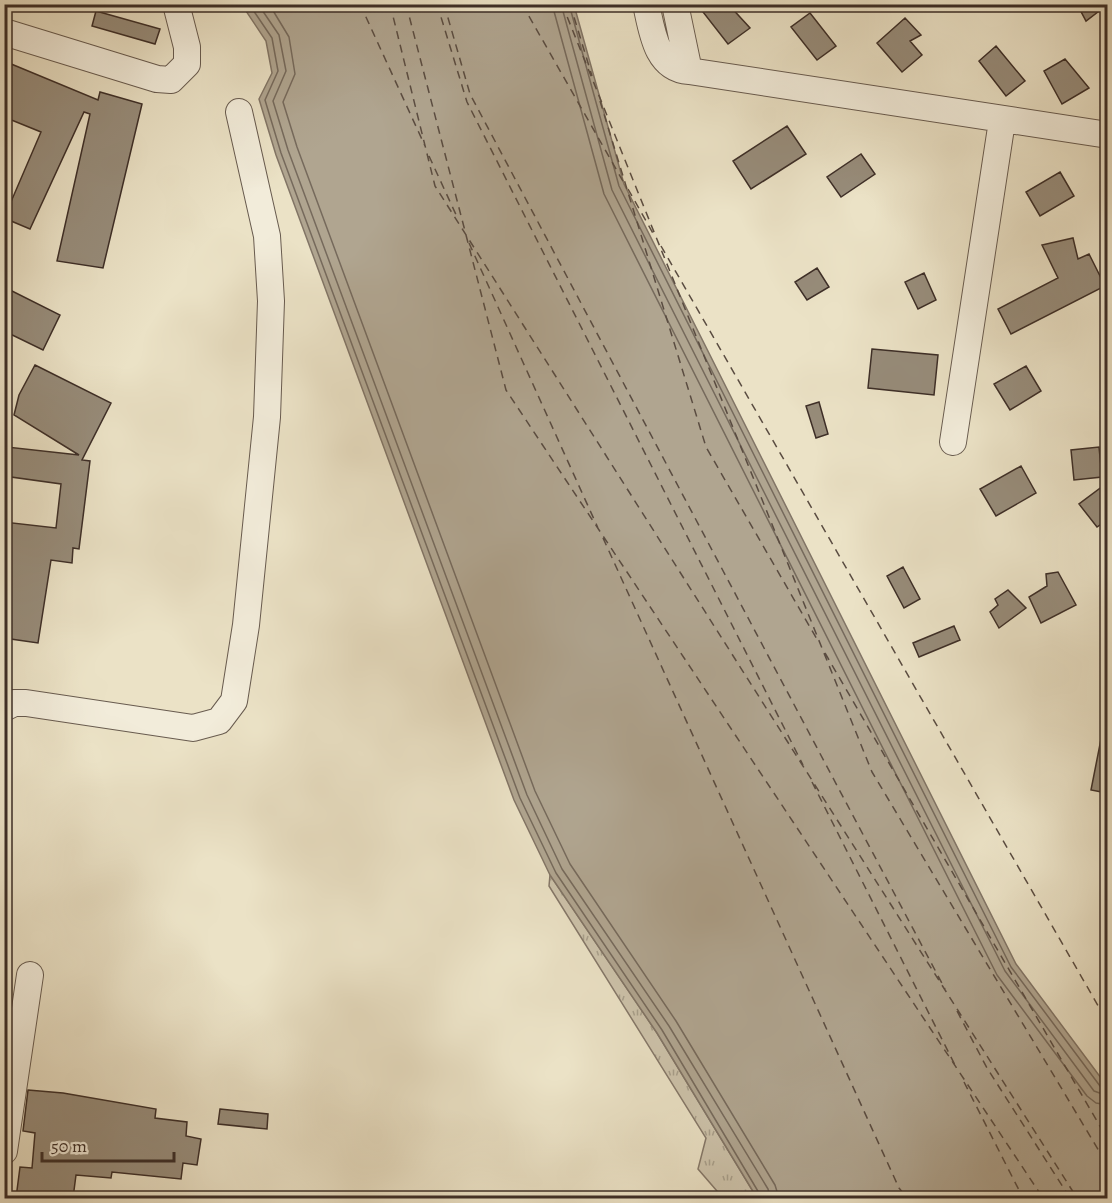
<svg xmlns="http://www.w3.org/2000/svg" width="1112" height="1203" viewBox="0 0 1112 1203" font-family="Alegreya,serif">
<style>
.grass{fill:url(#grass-tufts);stroke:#857869;stroke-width:1.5}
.water{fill:#b0a590;stroke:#827566;stroke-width:1.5}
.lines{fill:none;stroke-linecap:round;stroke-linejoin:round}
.shore{stroke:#766a5c;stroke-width:1.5}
.ferry{stroke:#5a4c41;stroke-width:1.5;stroke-dasharray:8 6;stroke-linecap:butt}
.building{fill:#978c7a;stroke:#3d2e27;stroke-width:1.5}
.minor-casing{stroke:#685b4f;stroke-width:28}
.minor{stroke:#f2ecda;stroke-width:26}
</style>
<defs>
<pattern id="grass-tufts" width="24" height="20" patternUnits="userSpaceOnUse" patternTransform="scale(1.5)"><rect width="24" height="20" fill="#cdc3ab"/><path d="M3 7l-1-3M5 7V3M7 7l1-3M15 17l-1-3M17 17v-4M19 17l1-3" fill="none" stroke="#a89f8b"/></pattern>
</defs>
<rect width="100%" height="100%" fill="#ebe2c6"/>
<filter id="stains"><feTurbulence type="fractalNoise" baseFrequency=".00333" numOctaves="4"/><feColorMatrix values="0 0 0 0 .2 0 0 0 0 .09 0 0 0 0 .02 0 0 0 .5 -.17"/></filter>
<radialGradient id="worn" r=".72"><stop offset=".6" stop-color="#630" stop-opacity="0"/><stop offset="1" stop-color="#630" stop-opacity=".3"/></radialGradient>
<path class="grass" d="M 550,875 L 657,1033 L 757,1198 L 723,1198 L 698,1169 L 706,1138 L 549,886 Z"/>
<path class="water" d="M 242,5 L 574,5 L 624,184 L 1016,964 L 1107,1086 L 1107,1198 L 757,1198 L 657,1033 L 550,875 L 514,800 L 276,155 L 259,99 L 272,73 L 266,41 Z"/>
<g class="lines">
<path class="shore" d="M 249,4 L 272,38 L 278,71 L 265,100 L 281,153 L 520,798 L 556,873 L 662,1030 L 762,1198
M 258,4 L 279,35 L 286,71 L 273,101 L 288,150 L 527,795 L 562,869 L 669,1026 L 768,1189 L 770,1198
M 269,4 L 289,37 L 295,74 L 283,102 L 297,147 L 535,791 L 570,864 L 676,1021 L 775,1185 L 779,1198
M 552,4 L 604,194 L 997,975 L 1087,1096 L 1096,1103 L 1108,1105
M 561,4 L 612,190 L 1005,971 L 1094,1091 L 1108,1096
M 569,4 L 619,186 L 1011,967 L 1100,1086 L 1108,1088"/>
<path class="ferry" d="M 360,4 L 425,146
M 390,4 L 435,186 L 1077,1198
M 406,4 L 465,231
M 437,4 L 467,102 L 803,765
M 444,4 L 470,94 L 945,989
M 522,4 L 624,183
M 562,4 L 872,772 L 1108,1166
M 570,4 L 592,76
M 600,101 L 706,447 L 818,641
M 429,156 L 458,219
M 628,189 L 654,235
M 466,235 L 506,390 L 1043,1198
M 469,243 L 598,528
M 661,246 L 1108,1023
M 603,538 L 899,1188 L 907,1198
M 825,653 L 1108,1140
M 812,782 L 956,1067
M 957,1011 L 987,1068 L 1070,1198
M 964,1082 L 1023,1198"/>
</g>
<path class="building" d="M 715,4 L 728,4 L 750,28 L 728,44 L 703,12 Z
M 1077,4 L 1107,4 L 1107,5 L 1086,21 Z
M 96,11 L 160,29 L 155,44 L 92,26 Z
M 810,13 L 836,46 L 817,60 L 791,27 Z
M 905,18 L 921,35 L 910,41 L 922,55 L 902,72 L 877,43 Z
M 996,46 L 1025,81 L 1006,96 L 979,61 Z
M 1065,59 L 1089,88 L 1062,104 L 1044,71 Z
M 4,61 L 98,100 L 100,92 L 142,104 L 103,268 L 57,261 L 90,114 L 84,112 L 30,229 L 4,218 L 41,132 L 4,117 Z
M 787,126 L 806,154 L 751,189 L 733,161 Z
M 861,154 L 875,174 L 841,197 L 827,177 Z
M 1060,172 L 1074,196 L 1040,216 L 1026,192 Z
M 1073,238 L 1078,259 L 1089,254 L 1105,286 L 1011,334 L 998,309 L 1058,278 L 1042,245 Z
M 817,268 L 829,287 L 807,300 L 795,282 Z
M 924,273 L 936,300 L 918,309 L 905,282 Z
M 4,287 L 60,315 L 43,350 L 4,331 Z
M 872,349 L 938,355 L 934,395 L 868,388 Z
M 35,365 L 111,403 L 82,460 L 90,461 L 79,549 L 73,548 L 72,563 L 51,560 L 38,643 L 4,638 L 4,522 L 56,528 L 61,484 L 4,476 L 7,447 L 79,455 L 14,415 L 19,395 Z
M 1026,366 L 1041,391 L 1010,410 L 994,384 Z
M 819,402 L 828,434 L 816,438 L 806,406 Z
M 1099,447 L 1102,477 L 1074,480 L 1071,450 Z
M 1021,466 L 1036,493 L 996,516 L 980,489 Z
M 1107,483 L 1107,520 L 1097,527 L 1079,504 Z
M 903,567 L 920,599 L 904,608 L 887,576 Z
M 1058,572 L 1076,605 L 1041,623 L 1029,597 L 1047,586 L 1046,574 Z
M 1008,590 L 1026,608 L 999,628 L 990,612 L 998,605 L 995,599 Z
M 954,626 L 960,640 L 919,657 L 913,643 Z
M 1101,739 L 1107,740 L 1107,793 L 1091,790 Z
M 28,1090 L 63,1093 L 156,1109 L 155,1118 L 187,1122 L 186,1136 L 201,1139 L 197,1165 L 183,1163 L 181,1179 L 112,1172 L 111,1178 L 76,1175 L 73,1198 L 16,1198 L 20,1167 L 32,1168 L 35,1133 L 23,1131 Z
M 220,1109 L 268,1114 L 267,1129 L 218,1124 Z"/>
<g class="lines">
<defs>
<path id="minor" d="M 646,4 C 652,31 656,69 689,71
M 675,4 L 689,71 L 1108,135
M 4,32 L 157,79 L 171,80 L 187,64 L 187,47 L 176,4
M 953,442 L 1002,121
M 4,708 L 14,703 L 26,703 L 193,728 L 219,721 L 234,701 L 246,625 L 267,417 L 271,301 L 267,236 L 239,112
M 4,1151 L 30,975"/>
</defs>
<use href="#minor" class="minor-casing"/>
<use href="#minor" class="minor"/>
</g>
<rect width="1112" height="1203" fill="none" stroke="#ebe2c6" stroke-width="24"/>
<rect x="6" y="6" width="1100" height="1191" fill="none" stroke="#3d2e27" stroke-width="3"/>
<rect x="12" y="12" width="1088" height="1179" fill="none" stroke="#3d2e27" stroke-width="1.5"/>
<path d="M42 1152v9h132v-9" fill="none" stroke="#3d2e27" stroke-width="3"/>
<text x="51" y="1152" font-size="18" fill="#3d2e27" stroke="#f2ecda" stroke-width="4.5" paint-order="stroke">50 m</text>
<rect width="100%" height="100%" filter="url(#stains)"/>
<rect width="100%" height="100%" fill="url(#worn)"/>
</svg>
